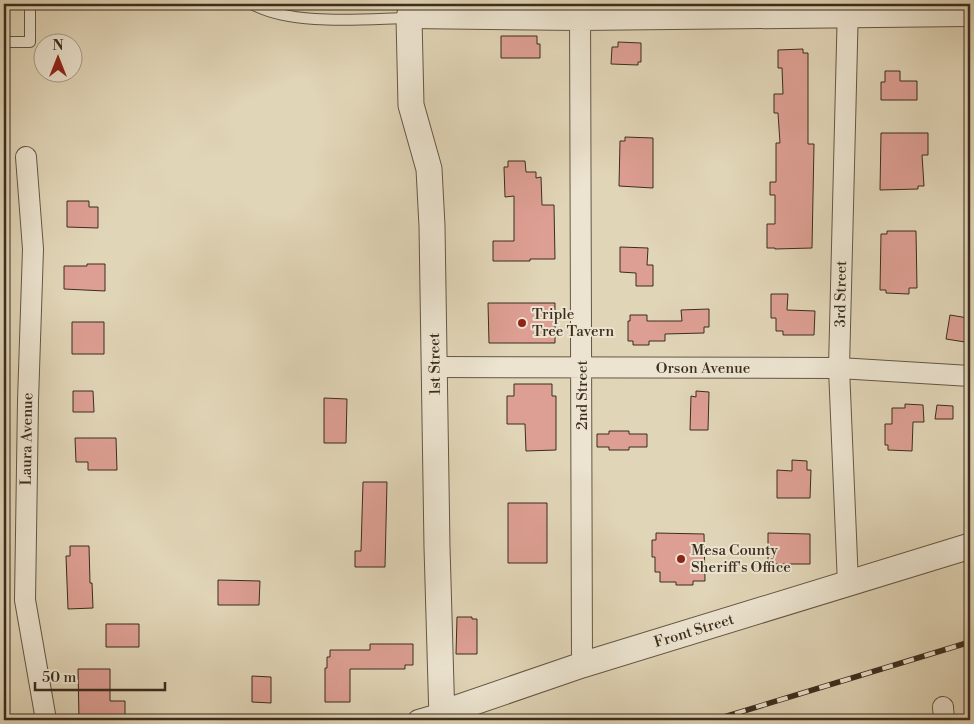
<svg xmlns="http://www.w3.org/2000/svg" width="974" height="724" viewBox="0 0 974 724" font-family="'Libre Bodoni',serif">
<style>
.building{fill:#dd9f93;stroke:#3b2d1e}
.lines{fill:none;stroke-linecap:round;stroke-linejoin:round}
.service-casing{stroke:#645744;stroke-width:12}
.minor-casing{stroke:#645744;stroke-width:22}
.tertiary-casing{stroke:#645744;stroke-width:27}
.service{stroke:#ece4d0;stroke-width:10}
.minor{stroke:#ece4d0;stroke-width:20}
.tertiary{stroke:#ece4d0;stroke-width:25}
.rail-casing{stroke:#3b2d1e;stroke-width:5.5}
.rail{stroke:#ece4d0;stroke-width:4;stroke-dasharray:11;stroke-linecap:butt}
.poi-dot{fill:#8f2418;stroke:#ece4d0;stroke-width:2}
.labels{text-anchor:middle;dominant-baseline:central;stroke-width:4;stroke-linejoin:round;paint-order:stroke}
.street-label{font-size:15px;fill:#3b2d1e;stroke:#ece4d0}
.poi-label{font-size:15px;fill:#3b2d1e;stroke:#ece4d0;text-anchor:start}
</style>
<rect width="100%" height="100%" fill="#e1d5b7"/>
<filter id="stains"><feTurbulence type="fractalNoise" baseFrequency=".004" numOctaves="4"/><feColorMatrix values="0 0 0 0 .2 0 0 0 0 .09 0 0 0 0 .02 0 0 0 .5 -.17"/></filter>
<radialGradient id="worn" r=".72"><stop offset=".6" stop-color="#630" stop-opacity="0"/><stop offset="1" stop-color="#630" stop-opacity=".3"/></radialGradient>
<path class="building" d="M 501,36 L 537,36 L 537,44 L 540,44 L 540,58 L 501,58 Z
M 618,42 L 641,43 L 641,62 L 638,62 L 638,65 L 611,64 L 612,47 L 618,47 Z
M 803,49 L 803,53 L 808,53 L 808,144 L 814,144 L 812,248 L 775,249 L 775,248 L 767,248 L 767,224 L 775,224 L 775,195 L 770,195 L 770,182 L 776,182 L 776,143 L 780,143 L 778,113 L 774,113 L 774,94 L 783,94 L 782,68 L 778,68 L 778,50 Z
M 885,71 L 900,71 L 900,81 L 917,81 L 917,100 L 881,100 L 881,82 L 885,82 Z
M 881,133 L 928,133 L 928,155 L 922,155 L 924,186 L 918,186 L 918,189 L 880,190 Z
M 625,137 L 653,138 L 653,188 L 619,186 L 620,141 L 625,141 Z
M 508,161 L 525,161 L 526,172 L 536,172 L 536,178 L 541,177 L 542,205 L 554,205 L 555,259 L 530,259 L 530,261 L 493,261 L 493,241 L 514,241 L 514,196 L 505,197 L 504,167 L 508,167 Z
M 67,201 L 89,201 L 89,207 L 98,207 L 98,228 L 67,227 Z
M 887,231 L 916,231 L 917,288 L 909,288 L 909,294 L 886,293 L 886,290 L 880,290 L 881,234 L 887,234 Z
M 620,247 L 648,248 L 647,265 L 653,265 L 653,286 L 636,286 L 636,273 L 620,272 Z
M 87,264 L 105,264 L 105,291 L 64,289 L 64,266 L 87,266 Z
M 771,294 L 788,294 L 787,310 L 815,311 L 814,335 L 783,335 L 783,331 L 776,331 L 776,318 L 771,318 Z
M 488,303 L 555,303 L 555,343 L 489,343 Z
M 709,309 L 709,327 L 704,327 L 704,333 L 665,334 L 665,341 L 649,341 L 649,345 L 633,345 L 633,341 L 628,341 L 628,321 L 630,321 L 630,315 L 647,315 L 647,321 L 682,321 L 681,310 Z
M 950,315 L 968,318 L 965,342 L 946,339 Z
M 72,322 L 104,322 L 104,354 L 72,354 Z
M 514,384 L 552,384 L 552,396 L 556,396 L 556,450 L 526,451 L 525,424 L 507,424 L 507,396 L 514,396 Z
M 73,391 L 93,391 L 94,412 L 73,412 Z
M 696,391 L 709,392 L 708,430 L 690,430 L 691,396 L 696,397 Z
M 324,398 L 347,399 L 346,443 L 324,443 Z
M 905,404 L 923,405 L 924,422 L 913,422 L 912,451 L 888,450 L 888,445 L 885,445 L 885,424 L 892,424 L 892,408 L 905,408 Z
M 937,405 L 953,406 L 953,419 L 935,419 Z
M 609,431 L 629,431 L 629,434 L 647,434 L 647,447 L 629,447 L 629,450 L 609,450 L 609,447 L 597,447 L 597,434 L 609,434 Z
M 75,438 L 116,438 L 117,470 L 88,470 L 88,462 L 76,462 Z
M 792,460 L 807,461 L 807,470 L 811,470 L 810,498 L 777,498 L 777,470 L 792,471 Z
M 363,482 L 387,482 L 385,567 L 355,567 L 355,551 L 361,551 Z
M 508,503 L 547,503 L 547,563 L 508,563 Z
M 656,533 L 704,534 L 705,581 L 693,581 L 693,585 L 676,585 L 676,582 L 660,582 L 660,572 L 655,572 L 655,557 L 652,557 L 652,540 L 656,540 Z
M 768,533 L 810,534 L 810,564 L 768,564 Z
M 70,546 L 89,546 L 90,583 L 92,583 L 93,608 L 68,609 L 66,556 L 70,556 Z
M 218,580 L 260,581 L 259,605 L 218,605 Z
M 457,617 L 472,617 L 472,619 L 477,619 L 477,654 L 456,654 Z
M 106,624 L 139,624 L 139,647 L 106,647 Z
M 370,644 L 413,644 L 413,665 L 405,665 L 405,669 L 350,669 L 350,702 L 325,702 L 325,668 L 327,668 L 327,657 L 330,657 L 330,650 L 370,650 Z
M 78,669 L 110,669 L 110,701 L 125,701 L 125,720 L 79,720 Z
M 252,676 L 271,677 L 271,703 L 252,702 Z"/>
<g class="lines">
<defs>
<path id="service" d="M 252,4 C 292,26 362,19 408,18
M 4,42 L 30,42 L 30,4"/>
<path id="minor" d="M 580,4 L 582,665
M 409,18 L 580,20 L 970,16
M 26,157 L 33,249 L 28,401 L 25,600 L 46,720
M 435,367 L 839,368 L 970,376
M 848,584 L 839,368 L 848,4
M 943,707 L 944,720
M 418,720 L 442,713"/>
<path id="tertiary" d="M 412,4 L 409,18 L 411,105 L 429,169 L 432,226 L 437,547 L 442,720
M 442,713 L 582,665 L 970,546"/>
</defs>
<use href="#service" class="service-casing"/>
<use href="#minor" class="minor-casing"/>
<use href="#tertiary" class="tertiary-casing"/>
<use href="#service" class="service"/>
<use href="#minor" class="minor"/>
<use href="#tertiary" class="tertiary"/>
<defs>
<path id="rail" d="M 714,720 L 970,642"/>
</defs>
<use href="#rail" class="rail-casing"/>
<use href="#rail" class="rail"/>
</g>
<g class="poi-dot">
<circle cx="522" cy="323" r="5"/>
<circle cx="681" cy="559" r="5"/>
</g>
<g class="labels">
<g class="street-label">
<text transform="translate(841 294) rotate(-89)">3rd Street</text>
<text transform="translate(435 364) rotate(-91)">1st Street</text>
<text x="703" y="368">Orson Avenue</text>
<text transform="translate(582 395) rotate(-90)">2nd Street</text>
<text transform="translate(27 439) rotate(-89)">Laura Avenue</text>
<text transform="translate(694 631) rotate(-17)">Front Street</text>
</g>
<g class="poi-label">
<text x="532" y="314">Triple<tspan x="532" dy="17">Tree Tavern</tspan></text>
<text x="691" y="550">Mesa County<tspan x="691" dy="17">Sheriff's Office</tspan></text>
</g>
</g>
<rect width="974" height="724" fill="none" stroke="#e1d5b7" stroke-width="20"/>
<rect x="5" y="5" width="964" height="714" fill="none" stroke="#3b2d1e" stroke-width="2.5"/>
<rect x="10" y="10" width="954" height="704" fill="none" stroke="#3b2d1e"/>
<g transform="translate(58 58)"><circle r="24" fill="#ece4d0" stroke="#a59b89"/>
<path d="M0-4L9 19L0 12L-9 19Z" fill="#8f2418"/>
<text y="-8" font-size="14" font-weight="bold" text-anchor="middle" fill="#3b2d1e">N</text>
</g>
<path d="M35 682v8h130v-8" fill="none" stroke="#3b2d1e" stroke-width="2.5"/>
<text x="42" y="682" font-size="15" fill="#3b2d1e" stroke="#ece4d0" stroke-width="4" paint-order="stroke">50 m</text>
<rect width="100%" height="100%" filter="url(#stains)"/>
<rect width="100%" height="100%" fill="url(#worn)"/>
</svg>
